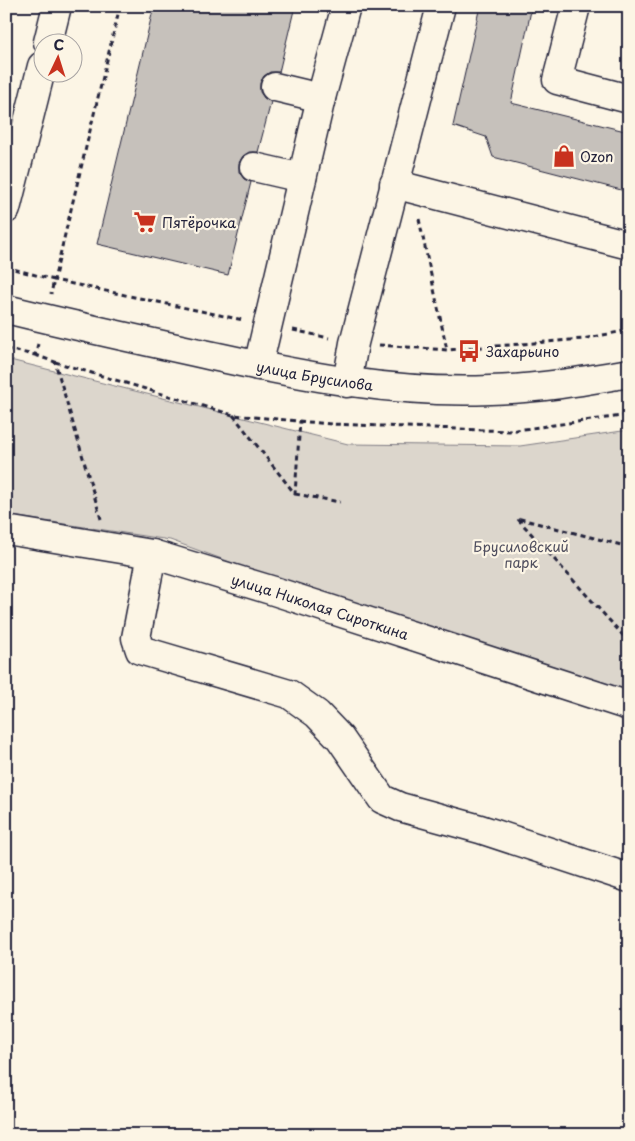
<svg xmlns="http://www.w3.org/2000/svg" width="635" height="1141" viewBox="0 0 635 1141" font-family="'Playpen Sans',sans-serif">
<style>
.green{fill:#dcd6cc;stroke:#7f7c84}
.building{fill:#c6c1bb;stroke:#22223b}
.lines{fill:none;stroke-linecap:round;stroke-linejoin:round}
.minor-casing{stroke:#22223b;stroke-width:31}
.path{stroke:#22223b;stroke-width:3;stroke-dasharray:5 4;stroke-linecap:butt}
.minor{stroke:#fcf5e5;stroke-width:28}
.labels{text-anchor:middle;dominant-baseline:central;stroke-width:4.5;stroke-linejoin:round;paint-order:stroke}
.poi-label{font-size:14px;fill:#22223b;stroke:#fcf5e5;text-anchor:start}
.street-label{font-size:14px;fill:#22223b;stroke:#fcf5e5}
.park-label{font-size:14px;fill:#504f5f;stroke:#fcf5e5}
</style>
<rect width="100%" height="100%" fill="#fcf5e5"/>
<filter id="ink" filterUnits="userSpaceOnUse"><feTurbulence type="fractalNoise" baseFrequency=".02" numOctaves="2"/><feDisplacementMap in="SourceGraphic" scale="10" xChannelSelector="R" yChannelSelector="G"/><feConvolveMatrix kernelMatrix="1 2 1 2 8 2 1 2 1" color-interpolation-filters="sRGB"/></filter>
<g filter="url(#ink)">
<path class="green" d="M 6,359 L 348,444 L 520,446 L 629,430 L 629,708 L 170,540 L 6,515 Z"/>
<path class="building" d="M 154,6 L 295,6 L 279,72 L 270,72 L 264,76 L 260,83 L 260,92 L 264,98 L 271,102 L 258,152 L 249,152 L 243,156 L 239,163 L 239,172 L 244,179 L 251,182 L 228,275 L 97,244 Z
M 480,6 L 532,6 L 511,103 L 629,132 L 629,192 L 493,157 L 486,137 L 453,126 Z"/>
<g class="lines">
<defs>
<g id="minor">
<path d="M 576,6 L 557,80 L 629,99"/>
<path d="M 48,42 L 57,6"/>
<path d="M 275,87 L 321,98"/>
<path d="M 254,167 L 302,178"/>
<path d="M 394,184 L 629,245"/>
<path d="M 6,209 L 42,66"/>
<path id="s1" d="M 6,309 C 75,326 144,341 213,356 C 304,376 396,394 490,390 C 537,389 583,381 629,373"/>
<path d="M 258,366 L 321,98 L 346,6"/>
<path d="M 347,383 L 354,343 L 441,6"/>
<path id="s2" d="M 6,530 L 152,554 L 274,591 L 629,706"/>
<path d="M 152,554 L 136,638 L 140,650 L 289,694 L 317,714 L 340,738 L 382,799 L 400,807 L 480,829 L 629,878"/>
</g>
</defs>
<use href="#minor" class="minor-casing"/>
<path class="path" d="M 120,6 L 54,280 L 243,320
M 419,219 L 447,350
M 6,267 L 54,280 L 51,294
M 293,330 L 329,338
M 379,345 L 447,350 L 583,339 L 629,330
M 6,349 L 35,355 L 38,344
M 35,355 L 55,362 L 101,519
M 55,362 L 233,415 L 331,424 L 509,431 L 629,415
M 233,415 L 295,494 L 300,421
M 295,494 L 340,502
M 629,547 L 517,518 L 629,642"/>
<use href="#minor" class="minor"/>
</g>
</g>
<defs>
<symbol id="shop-bare" viewBox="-9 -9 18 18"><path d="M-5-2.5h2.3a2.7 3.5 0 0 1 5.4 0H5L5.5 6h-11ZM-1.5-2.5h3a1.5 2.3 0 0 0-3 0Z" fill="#c8321e" stroke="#fcf5e5" stroke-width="2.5" paint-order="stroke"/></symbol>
<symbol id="supermarket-bare" viewBox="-9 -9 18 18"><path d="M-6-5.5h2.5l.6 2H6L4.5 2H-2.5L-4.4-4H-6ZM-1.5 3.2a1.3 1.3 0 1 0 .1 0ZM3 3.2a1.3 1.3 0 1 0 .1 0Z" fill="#c8321e" stroke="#fcf5e5" stroke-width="2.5" paint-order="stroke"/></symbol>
<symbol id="bus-bare" viewBox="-9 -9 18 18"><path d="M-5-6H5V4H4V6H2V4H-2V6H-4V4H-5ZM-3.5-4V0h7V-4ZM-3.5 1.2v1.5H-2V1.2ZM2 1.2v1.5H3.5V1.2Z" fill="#c8321e" stroke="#fcf5e5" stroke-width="2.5" paint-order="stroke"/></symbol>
</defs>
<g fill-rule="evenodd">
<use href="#shop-bare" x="548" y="140" width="32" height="32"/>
<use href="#supermarket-bare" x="129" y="206" width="32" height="32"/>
<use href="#bus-bare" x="453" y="335" width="32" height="32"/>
</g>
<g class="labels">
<g class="poi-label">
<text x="580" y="156">Ozon</text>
<text x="162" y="222">Пятёрочка</text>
<text x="486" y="351">Захарьино</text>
</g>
<g class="street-label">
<text stroke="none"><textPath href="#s1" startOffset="316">улица Брусилова</textPath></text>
<text stroke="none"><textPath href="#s2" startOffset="324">улица Николая Сироткина</textPath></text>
</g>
<g class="park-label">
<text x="521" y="546">Брусиловский<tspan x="521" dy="16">парк</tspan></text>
</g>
</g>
<rect width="635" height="1141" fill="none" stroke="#fcf5e5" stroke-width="25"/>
<rect x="12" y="12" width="610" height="1116" fill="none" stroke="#22223b" stroke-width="2" filter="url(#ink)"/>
<g transform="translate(58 58) rotate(4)"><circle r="24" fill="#fcf5e5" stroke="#a5a1a1"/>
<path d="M0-4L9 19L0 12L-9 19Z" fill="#c8321e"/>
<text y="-8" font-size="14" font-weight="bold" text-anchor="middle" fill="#22223b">С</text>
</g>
</svg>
